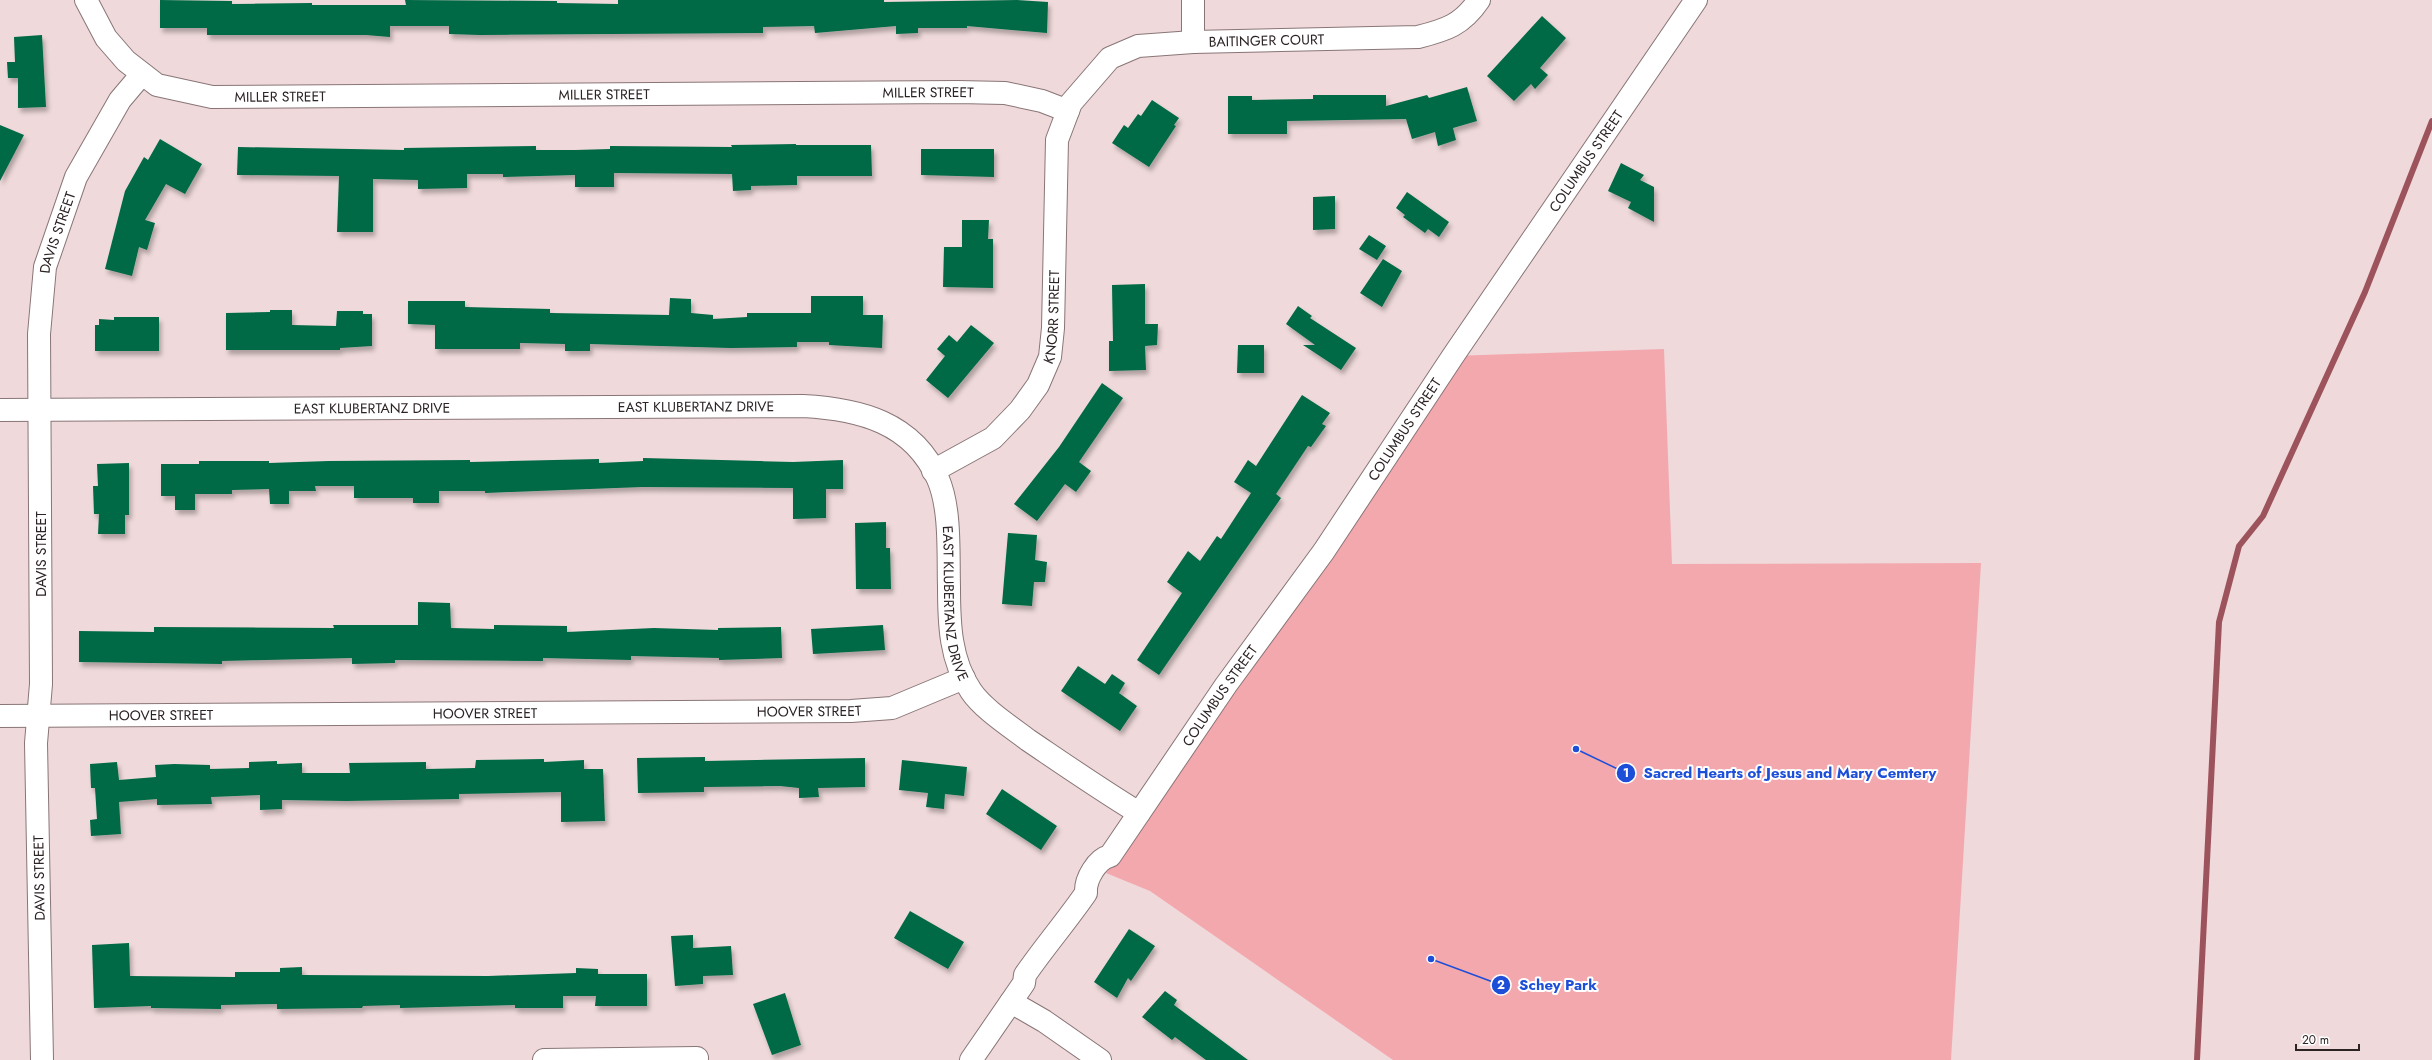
<svg xmlns="http://www.w3.org/2000/svg" width="2432" height="1060" viewBox="0 0 2432 1060" font-family="Jost,sans-serif">
<style>
.green{fill:#f3a8ae}
.lines{fill:none;stroke-linecap:round;stroke-linejoin:round}
.stream{stroke:#9d535c;stroke-width:6}
.building{fill:#006945;filter:url(#shadow)}
.minor-casing{stroke:#897577;stroke-width:24}
.minor{stroke:#fff;stroke-width:22}
.labels{text-anchor:middle;dominant-baseline:central;stroke-width:4;stroke-linejoin:round;paint-order:stroke}
.street-label{font-size:14px;fill:#2c2324;stroke:#fff}
.leader{fill:none;stroke:#1d4ed8;stroke-width:1.5}
.callout-dot{fill:#1d4ed8;stroke:#fff;stroke-width:1.5}
.mark-label{font-size:12px;text-anchor:middle;font-weight:bold;fill:#fff}
.callout-label{font-size:15px;text-anchor:middle;font-weight:bold;fill:#1d4ed8;stroke:#fff;stroke-width:4;stroke-linejoin:round;paint-order:stroke}
</style>
<defs>
<filter id="shadow"><feDropShadow dx="2.5" dy="4.5" stdDeviation="2" flood-color="#0004"/></filter>
</defs>
<rect width="100%" height="100%" fill="#efd9da"/>
<path class="green" d="M 1664,349 L 1672,564 L 1981,563 L 1951,1060 L 1393,1060 L 1150,891 L 1106,873 L 1453,356 Z"/>
<g class="lines">
<path class="stream" d="M 2197,1060 L 2219,622 L 2239,546 L 2263,516 L 2365,292 L 2432,121"/>
</g>
<path class="building" d="M 160,0 L 232,1 L 232,4 L 312,3 L 312,5 L 406,5 L 405,0 L 557,1 L 557,3 L 618,4 L 618,0 L 884,0 L 884,2 L 1017,0 L 1048,2 L 1047,33 L 967,26 L 967,28 L 918,28 L 918,33 L 896,34 L 896,26 L 815,33 L 814,26 L 763,27 L 763,33 L 480,35 L 449,34 L 449,26 L 390,26 L 390,37 L 366,35 L 207,35 L 207,28 L 160,28 Z
M 1542,16 L 1566,38 L 1540,68 L 1548,75 L 1535,89 L 1531,84 L 1514,101 L 1487,76 Z
M 42,35 L 46,107 L 18,108 L 18,78 L 8,78 L 7,62 L 15,62 L 14,37 Z
M 1467,87 L 1477,121 L 1453,128 L 1456,140 L 1438,146 L 1435,132 L 1412,139 L 1406,119 L 1287,121 L 1287,134 L 1228,134 L 1228,96 L 1252,96 L 1252,100 L 1313,99 L 1313,95 L 1386,95 L 1386,106 L 1427,95 L 1429,98 Z
M 1152,100 L 1179,118 L 1174,125 L 1176,126 L 1149,167 L 1112,143 L 1124,125 L 1128,128 L 1138,114 L 1141,116 Z
M 0,125 L 24,135 L 0,181 Z
M 160,139 L 202,164 L 185,194 L 166,184 L 145,220 L 155,223 L 147,250 L 139,247 L 132,276 L 105,269 L 125,191 L 144,157 L 148,160 Z
M 796,144 L 796,145 L 871,145 L 872,176 L 797,176 L 797,185 L 751,186 L 751,190 L 733,191 L 732,174 L 614,173 L 614,187 L 575,187 L 575,175 L 503,177 L 503,174 L 467,174 L 467,188 L 418,189 L 418,180 L 373,179 L 373,232 L 337,232 L 339,176 L 237,175 L 238,147 L 404,150 L 404,148 L 536,146 L 536,150 L 575,150 L 610,149 L 610,146 L 732,147 L 731,145 Z
M 921,149 L 994,149 L 994,177 L 921,175 Z
M 1621,163 L 1644,175 L 1640,180 L 1654,187 L 1654,222 L 1628,208 L 1631,202 L 1608,191 Z
M 1407,192 L 1449,222 L 1439,237 L 1428,229 L 1425,233 L 1403,217 L 1405,215 L 1396,208 Z
M 1335,196 L 1335,229 L 1313,230 L 1313,197 Z
M 962,220 L 989,220 L 988,239 L 993,239 L 993,288 L 943,287 L 944,247 L 962,247 Z
M 1369,235 L 1386,246 L 1377,260 L 1359,249 Z
M 1383,259 L 1402,271 L 1382,307 L 1360,293 Z
M 1145,284 L 1145,324 L 1158,324 L 1157,345 L 1145,346 L 1146,370 L 1109,371 L 1109,341 L 1113,341 L 1112,285 Z
M 811,296 L 863,296 L 863,315 L 883,315 L 882,348 L 829,345 L 829,342 L 797,342 L 797,347 L 730,348 L 590,344 L 590,351 L 565,351 L 565,344 L 520,343 L 520,349 L 435,349 L 435,325 L 408,324 L 408,301 L 465,301 L 465,307 L 550,309 L 550,313 L 669,315 L 670,298 L 691,299 L 691,313 L 713,315 L 713,319 L 747,317 L 747,313 L 811,313 Z
M 1298,306 L 1312,316 L 1310,318 L 1356,348 L 1341,370 L 1303,345 L 1315,345 L 1286,324 Z
M 270,310 L 292,310 L 292,325 L 336,326 L 337,311 L 363,311 L 363,314 L 372,314 L 372,346 L 340,348 L 340,350 L 226,350 L 226,313 L 270,312 Z
M 114,317 L 159,317 L 159,351 L 95,351 L 95,325 L 99,325 L 99,319 L 114,320 Z
M 971,325 L 994,343 L 948,398 L 926,380 L 945,356 L 937,349 L 949,335 L 957,342 Z
M 1238,345 L 1264,345 L 1264,373 L 1237,373 Z
M 1102,383 L 1123,398 L 1079,462 L 1091,471 L 1076,492 L 1065,484 L 1037,521 L 1014,504 L 1059,447 Z
M 1302,395 L 1330,413 L 1322,424 L 1326,426 L 1311,447 L 1308,446 L 1276,494 L 1281,498 L 1159,675 L 1137,660 L 1182,593 L 1167,582 L 1188,551 L 1200,561 L 1217,536 L 1221,539 L 1251,493 L 1234,482 L 1248,460 L 1256,466 Z
M 643,458 L 793,462 L 843,460 L 843,489 L 826,489 L 826,518 L 793,519 L 793,488 L 642,487 L 485,493 L 485,491 L 439,491 L 439,503 L 413,503 L 413,498 L 354,498 L 354,486 L 315,486 L 316,491 L 289,491 L 289,504 L 270,504 L 269,489 L 232,490 L 232,494 L 195,494 L 195,510 L 175,510 L 175,496 L 161,496 L 161,464 L 199,464 L 199,461 L 269,461 L 269,463 L 329,461 L 470,460 L 470,462 L 599,459 L 599,463 L 643,461 Z
M 129,463 L 129,515 L 125,515 L 125,534 L 98,534 L 99,514 L 94,514 L 93,486 L 98,486 L 97,464 Z
M 886,522 L 886,548 L 890,548 L 891,589 L 856,589 L 855,523 Z
M 1008,533 L 1037,535 L 1035,560 L 1047,562 L 1045,582 L 1034,582 L 1032,606 L 1002,604 Z
M 418,602 L 450,603 L 451,628 L 494,629 L 494,625 L 567,626 L 567,632 L 654,628 L 718,630 L 718,628 L 781,627 L 782,658 L 719,660 L 719,658 L 631,656 L 631,660 L 543,658 L 543,661 L 395,660 L 395,663 L 352,664 L 352,658 L 222,661 L 222,664 L 79,662 L 79,631 L 154,632 L 154,627 L 334,628 L 333,625 L 418,625 Z
M 883,625 L 885,650 L 813,654 L 811,629 Z
M 1078,666 L 1105,684 L 1112,674 L 1125,683 L 1119,693 L 1137,706 L 1120,731 L 1061,691 Z
M 705,757 L 705,761 L 865,758 L 865,787 L 818,788 L 819,797 L 799,798 L 799,788 L 780,786 L 704,787 L 704,792 L 638,793 L 637,758 Z
M 544,759 L 544,762 L 584,760 L 584,769 L 603,769 L 605,821 L 561,822 L 561,792 L 459,794 L 459,799 L 346,801 L 282,800 L 282,809 L 260,810 L 260,795 L 211,797 L 212,804 L 157,805 L 157,799 L 119,802 L 121,834 L 91,836 L 90,820 L 97,819 L 95,788 L 91,788 L 90,764 L 117,762 L 119,780 L 156,777 L 155,765 L 174,764 L 210,765 L 210,769 L 249,768 L 249,762 L 277,761 L 277,764 L 302,763 L 302,773 L 350,773 L 349,763 L 426,762 L 426,769 L 475,768 L 476,760 Z
M 902,760 L 967,767 L 964,796 L 945,794 L 944,809 L 926,807 L 928,793 L 899,790 Z
M 1002,789 L 1057,826 L 1041,850 L 986,814 Z
M 910,911 L 964,942 L 948,969 L 894,938 Z
M 1129,929 L 1155,946 L 1131,981 L 1128,978 L 1117,998 L 1094,982 Z
M 693,935 L 693,948 L 731,946 L 733,975 L 703,976 L 703,984 L 675,986 L 671,936 Z
M 129,943 L 130,976 L 235,977 L 235,972 L 280,972 L 280,968 L 302,967 L 302,975 L 488,976 L 576,973 L 576,968 L 598,969 L 598,974 L 647,974 L 647,1006 L 595,1006 L 596,996 L 563,996 L 563,1008 L 515,1008 L 515,1005 L 400,1008 L 400,1005 L 363,1006 L 362,1008 L 277,1009 L 277,1004 L 221,1005 L 221,1009 L 151,1008 L 151,1006 L 94,1008 L 92,945 Z
M 1165,991 L 1177,1000 L 1174,1005 L 1248,1060 L 1206,1060 L 1175,1037 L 1172,1040 L 1142,1017 Z
M 785,993 L 801,1045 L 772,1055 L 753,1004 Z"/>
<g class="lines">
<defs>
<g id="minor">
<path id="s1" d="M 86,0 L 106,38 L 126,61 L 157,85 L 212,97 L 958,92 L 1005,93 L 1042,101 L 1068,111"/>
<path d="M 1193,0 L 1193,42"/>
<path id="s2" d="M 0,410 L 803,406 C 859,409 913,422 938,479 C 951,509 948,554 949,587 C 949,623 950,660 971,691 C 983,709 1011,727 1028,740 C 1065,765 1101,790 1139,813"/>
<path id="s3" d="M 933,471 L 993,438 L 1020,410 L 1038,385 L 1050,357 L 1053,328 L 1057,140 L 1071,103 L 1110,58 L 1138,46 L 1193,42 L 1418,37 C 1446,30 1462,25 1479,0"/>
<path id="s4" d="M 0,716 L 851,711 L 892,708 L 964,678"/>
<path d="M 1011,1002 L 1044,1021 L 1100,1060"/>
<path id="s5" d="M 42,1060 L 36,743 L 41,684 L 39,334 L 45,267 L 76,177 L 120,100 L 142,74"/>
<path d="M 544,1060 L 697,1058"/>
<path id="s6" d="M 971,1060 L 1024,983 L 1025,975 C 1045,946 1066,922 1086,893 C 1085,879 1097,859 1110,856 L 1226,685 L 1324,551 L 1453,356 L 1696,0"/>
</g>
</defs>
<use href="#minor" class="minor-casing"/>
<use href="#minor" class="minor"/>
</g>
<g class="labels">
<g class="street-label">
<text stroke="none"><textPath href="#s3" startOffset="644">BAITINGER COURT</textPath></text>
<text stroke="none"><textPath href="#s1" startOffset="885">MILLER STREET</textPath></text>
<text stroke="none"><textPath href="#s1" startOffset="561">MILLER STREET</textPath></text>
<text stroke="none"><textPath href="#s1" startOffset="237">MILLER STREET</textPath></text>
<text stroke="none"><textPath href="#s6" startOffset="1093">COLUMBUS STREET</textPath></text>
<text stroke="none"><textPath href="#s5" startOffset="830">DAVIS STREET</textPath></text>
<text stroke="none"><textPath href="#s3" startOffset="209">KNORR STREET</textPath></text>
<text stroke="none"><textPath href="#s2" startOffset="696">EAST KLUBERTANZ DRIVE</textPath></text>
<text stroke="none"><textPath href="#s2" startOffset="372">EAST KLUBERTANZ DRIVE</textPath></text>
<text stroke="none"><textPath href="#s6" startOffset="769">COLUMBUS STREET</textPath></text>
<text transform="translate(41 554) rotate(-90)">DAVIS STREET</text>
<text stroke="none"><textPath href="#s2" startOffset="1092">EAST KLUBERTANZ DRIVE</textPath></text>
<text stroke="none"><textPath href="#s6" startOffset="445">COLUMBUS STREET</textPath></text>
<text stroke="none"><textPath href="#s4" startOffset="809">HOOVER STREET</textPath></text>
<text stroke="none"><textPath href="#s4" startOffset="485">HOOVER STREET</textPath></text>
<text stroke="none"><textPath href="#s4" startOffset="161">HOOVER STREET</textPath></text>
<text transform="translate(39 878) rotate(-91)">DAVIS STREET</text>
</g>
</g>
<path class="leader" d="M1576 749L1626 773M1431 959L1501 985"/>
<g class="callout-dot">
<circle cx="1576" cy="749" r="4"/>
<circle cx="1431" cy="959" r="4"/>
<circle cx="1626" cy="773" r="10"/>
<circle cx="1501" cy="985" r="10"/>
</g>
<g class="mark-label">
<text x="1626" y="777">1</text>
<text x="1501" y="989">2</text>
</g>
<g class="callout-label">
<text x="1790" y="778">Sacred Hearts of Jesus and Mary Cemtery</text>
<text x="1558" y="990">Schey Park</text>
</g>
<path d="M2296 1044v6h63v-6" fill="none" stroke="#2c2324" stroke-width="2"/>
<text x="2302" y="1044" font-size="12" fill="#2c2324" stroke="#ffffff" stroke-width="3" paint-order="stroke">20 m</text>
</svg>
